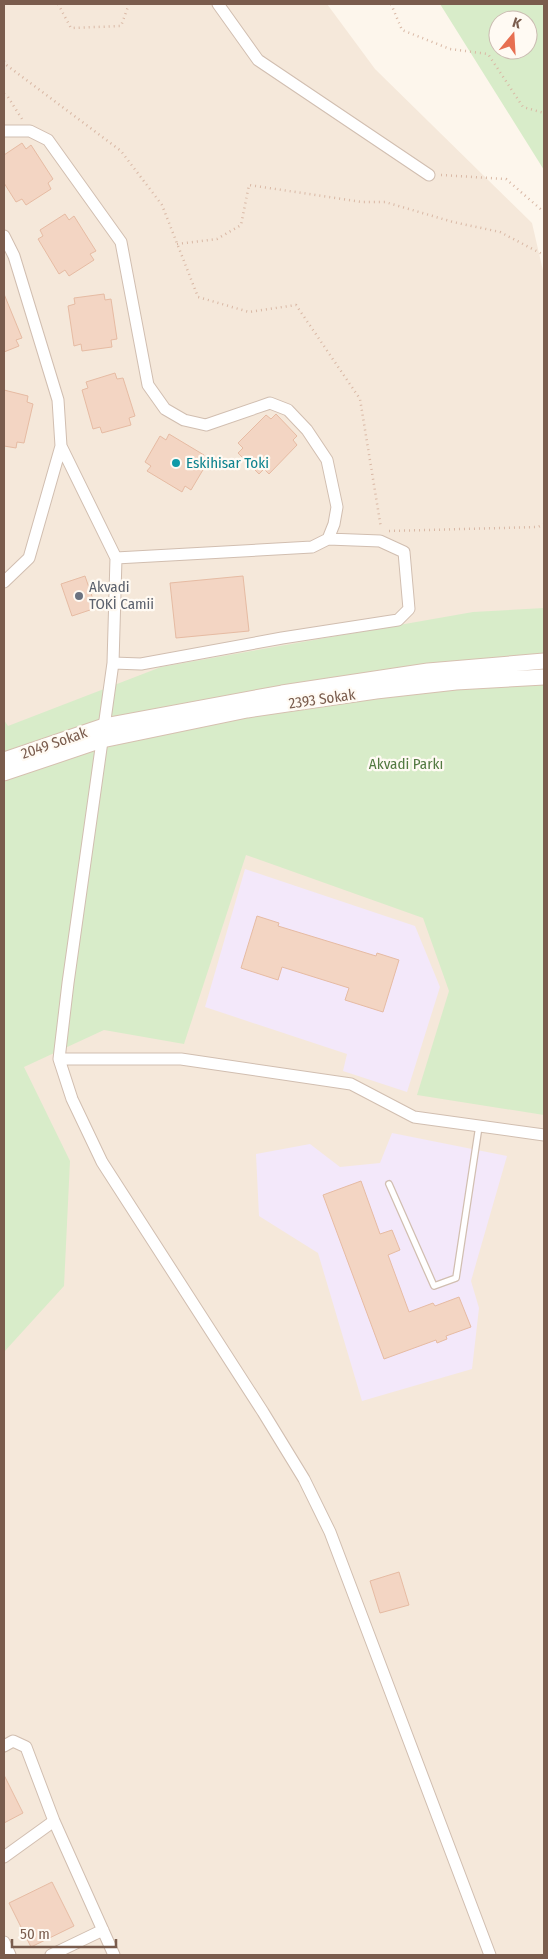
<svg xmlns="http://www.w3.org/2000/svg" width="548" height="1959" viewBox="0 0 548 1959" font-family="'Fira Sans Condensed',sans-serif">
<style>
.residential{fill:#f5e8da}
.education{fill:#f3e8fa}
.green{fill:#d8ecc9;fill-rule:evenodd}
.building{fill:#f3d5c3;stroke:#e6bba3}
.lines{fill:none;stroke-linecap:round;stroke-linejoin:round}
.lane-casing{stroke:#d1beb0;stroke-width:8}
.street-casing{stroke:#d1beb0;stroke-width:13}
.secondary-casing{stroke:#d6c0b0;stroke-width:17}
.path{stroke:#d9b8a5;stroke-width:2.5;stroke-dasharray:1 4;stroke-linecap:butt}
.lane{stroke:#fff;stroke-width:5.5}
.street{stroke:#fff;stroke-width:11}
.secondary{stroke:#fff;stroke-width:15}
.culture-dot{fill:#0f9aa8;stroke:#fffaf3;stroke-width:2}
.worship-dot{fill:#6b7280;stroke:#fffaf3;stroke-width:2}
.labels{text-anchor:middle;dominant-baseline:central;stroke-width:4.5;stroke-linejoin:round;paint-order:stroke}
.culture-label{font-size:15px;fill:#0d838f;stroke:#fffaf3;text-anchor:start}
.worship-label{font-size:15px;fill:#5b616d;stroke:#fffaf3;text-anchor:start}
.street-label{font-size:15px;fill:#7a5c4d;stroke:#fffaf3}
.park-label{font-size:15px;fill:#537a41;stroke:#fffaf3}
</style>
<rect width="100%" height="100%" fill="#fdf6ec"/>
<path class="residential" d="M 4,4 L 327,4 L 375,69 L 532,223 L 544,275 L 544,1955 L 4,1955 Z"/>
<path class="education" d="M 245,869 L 415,926 L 440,987 L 407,1092 L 343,1071 L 347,1054 L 205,1007 Z
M 392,1133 L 507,1156 L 471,1281 L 479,1308 L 472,1369 L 362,1401 L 318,1253 L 259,1216 L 256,1154 L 310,1144 L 340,1167 L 380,1163 Z"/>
<path class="green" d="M 440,4 L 544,4 L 544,170 ZM 498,20 L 528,20 L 528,50 L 498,50 Z
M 544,608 L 544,1115 L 417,1095 L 449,991 L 423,918 L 246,855 L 184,1044 L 104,1030 L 24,1067 L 70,1161 L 64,1286 L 4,1352 L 4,720 L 8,726 L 161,667 L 473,612 Z"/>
<path class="building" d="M 22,143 L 26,149 L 31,145 L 53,179 L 48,183 L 51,189 L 26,205 L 22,199 L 16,202 L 4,183 L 4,155 Z
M 65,214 L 69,220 L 74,216 L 96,251 L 90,254 L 94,260 L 69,276 L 65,270 L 59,274 L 38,239 L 43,236 L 40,230 Z
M 4,294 L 22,338 L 16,340 L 19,346 L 4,352 Z
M 104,294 L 105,300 L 111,299 L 117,339 L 111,340 L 112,347 L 82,351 L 81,344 L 74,346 L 68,306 L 75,304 L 74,298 Z
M 115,373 L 117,379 L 123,378 L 135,416 L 129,418 L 131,425 L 102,433 L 100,427 L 93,429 L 82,390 L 88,388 L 86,382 Z
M 4,390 L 28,396 L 27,402 L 33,404 L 24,443 L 17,442 L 16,448 L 4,446 Z
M 276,414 L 297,436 L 293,440 L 297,445 L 269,474 L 264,469 L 259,474 L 238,453 L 243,448 L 238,443 L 266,415 L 271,419 Z
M 169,434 L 204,455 L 201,460 L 207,463 L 191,490 L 185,486 L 182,492 L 147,471 L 151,466 L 145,462 L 160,436 L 166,440 Z
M 85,576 L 96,608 L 72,616 L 61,584 Z
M 243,576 L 249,631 L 176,638 L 170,583 Z
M 257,916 L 279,923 L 278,926 L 376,956 L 377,953 L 399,960 L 383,1012 L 345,1000 L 349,988 L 282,967 L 278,980 L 241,968 Z
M 361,1181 L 380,1234 L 392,1230 L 400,1250 L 388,1255 L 409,1312 L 433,1303 L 435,1306 L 459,1297 L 471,1327 L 446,1336 L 447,1339 L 437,1343 L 436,1340 L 384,1359 L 323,1195 Z
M 399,1572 L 409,1605 L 380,1613 L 370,1581 Z
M 4,1775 L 23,1813 L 4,1823 Z
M 52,1882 L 74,1926 L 31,1947 L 9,1903 Z"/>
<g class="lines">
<defs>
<path id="lane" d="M 389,1184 L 434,1286 L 456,1278 L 479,1126"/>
<path id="street" d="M 218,4 L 258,60 L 429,175
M 4,131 L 30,131 L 48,140 L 121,242 L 148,385 L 165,409 L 184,420 L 206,425 L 270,403 L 288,410 L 307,430 L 327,460 L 337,507 L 334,524 L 328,539 L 312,547 L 116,558
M 4,236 L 14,256 L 58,400 L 61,446 L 29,558 L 4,582
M 61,446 L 116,558 L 113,663 L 68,983 L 59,1059 L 72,1099 L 102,1162 L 263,1412 L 304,1479 L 330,1532 L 490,1955
M 113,663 L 141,664 L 282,638 L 398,620 L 409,609 L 404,552 L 380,541 L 328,539
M 59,1059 L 181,1059 L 351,1084 L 414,1117 L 544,1135
M 4,1746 L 13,1741 L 26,1747 L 54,1821 L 114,1955
M 4,1857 L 54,1821
M 4,1942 L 10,1955
M 51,1955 L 103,1930"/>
<path id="secondary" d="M 4,760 L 104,726 L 282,693 L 428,671 L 544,661
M 4,773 L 102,740 L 247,710 L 376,691 L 456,682 L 544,677"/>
</defs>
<use href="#lane" class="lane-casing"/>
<use href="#street" class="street-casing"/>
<use href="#secondary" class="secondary-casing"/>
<path class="path" d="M 58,4 L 71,28 L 121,26 L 129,4
M 391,4 L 402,30 L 450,49 L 488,54 L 523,107 L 544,113
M 4,61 L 5,64 L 121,151 L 162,205 L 198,297 L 249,312 L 296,305 L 360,399 L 381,528
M 4,94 L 8,97 L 22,119
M 441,175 L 506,179 L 544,212
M 177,244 L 217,239 L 241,225 L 249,185 L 362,202 L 385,202 L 453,222 L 500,232 L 544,255
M 389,531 L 538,527 L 544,524"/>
<use href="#lane" class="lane"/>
<use href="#street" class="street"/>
<use href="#secondary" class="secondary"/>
</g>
<circle class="culture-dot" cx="176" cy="463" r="5"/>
<circle class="worship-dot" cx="79" cy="596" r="5"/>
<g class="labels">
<g class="culture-label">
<text x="186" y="463">Eskihisar Toki</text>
</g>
<g class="worship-label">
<text x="89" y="587">Akvadi<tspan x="89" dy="17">TOKİ Camii</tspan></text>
</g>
<g class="street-label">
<text transform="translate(322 699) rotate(-8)">2393 Sokak</text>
<text transform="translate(54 743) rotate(-19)">2049 Sokak</text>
</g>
<g class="park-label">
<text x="406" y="764">Akvadi Parkı</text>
</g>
</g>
<rect width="548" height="1959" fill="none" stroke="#7a5c4d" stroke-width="10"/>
<g transform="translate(513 35) rotate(18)"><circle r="24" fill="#fffaf3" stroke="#cabbb1"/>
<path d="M0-4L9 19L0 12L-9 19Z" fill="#e76f51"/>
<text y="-8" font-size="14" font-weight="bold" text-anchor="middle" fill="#7a5c4d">K</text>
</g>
<path d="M12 1939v8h104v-8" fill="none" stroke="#7a5c4d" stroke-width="2.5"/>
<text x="20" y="1939" font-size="15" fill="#7a5c4d" stroke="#fffaf3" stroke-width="4" paint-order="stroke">50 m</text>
</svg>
